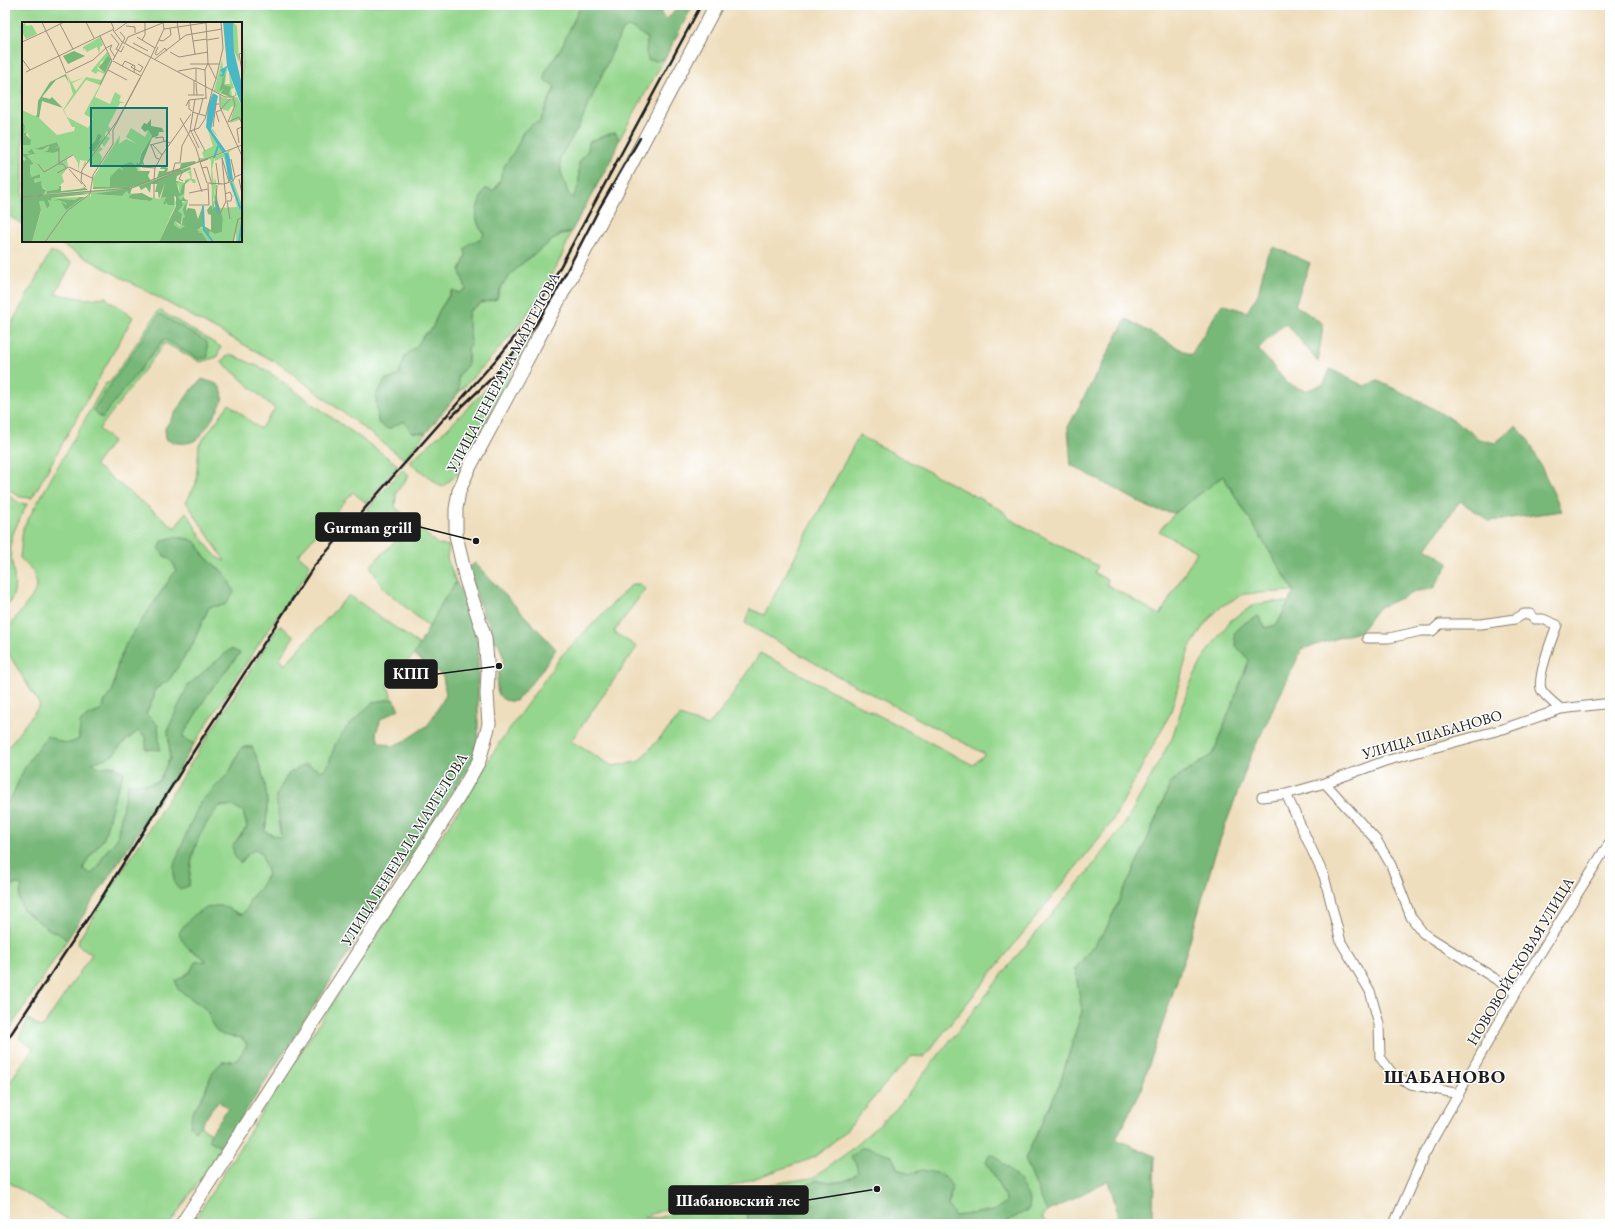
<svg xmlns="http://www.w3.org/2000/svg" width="1615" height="1229" viewBox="0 0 1615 1229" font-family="'EB Garamond',serif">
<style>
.green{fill:#94d68d;stroke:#587954}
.forest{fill:#77b778;stroke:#4a6a4a}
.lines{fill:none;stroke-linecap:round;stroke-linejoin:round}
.street-casing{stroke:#867d6c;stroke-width:11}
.secondary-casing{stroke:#867d6c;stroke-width:15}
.street{stroke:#fff;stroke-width:9}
.secondary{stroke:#fff;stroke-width:13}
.rail{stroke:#1c1c1c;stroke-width:2.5}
.labels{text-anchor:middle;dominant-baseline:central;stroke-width:3;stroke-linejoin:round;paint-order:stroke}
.street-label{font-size:15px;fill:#1c1c1c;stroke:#fff}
.district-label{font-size:19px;font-weight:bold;letter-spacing:1px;fill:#1c1c1c;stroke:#fff}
.inset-river{fill:none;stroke:#4ab8c4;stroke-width:2}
.inset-road{fill:none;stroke:#9b907d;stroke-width:1}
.view{fill:#0f766e;fill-opacity:0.15;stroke:#0f766e;stroke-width:2}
.inset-edge{fill:none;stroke:#1c1c1c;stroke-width:2}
.leader{fill:none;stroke:#1c1c1c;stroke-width:1.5}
.callout-dot{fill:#1c1c1c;stroke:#fff;stroke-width:1.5}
.callout{fill:#1c1c1c;stroke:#1c1c1c;stroke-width:1.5}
.callout-label{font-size:16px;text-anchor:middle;font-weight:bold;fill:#fff}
</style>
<rect width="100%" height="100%" fill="#fff"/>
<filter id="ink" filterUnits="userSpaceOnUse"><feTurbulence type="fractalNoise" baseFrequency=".025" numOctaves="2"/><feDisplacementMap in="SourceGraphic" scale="8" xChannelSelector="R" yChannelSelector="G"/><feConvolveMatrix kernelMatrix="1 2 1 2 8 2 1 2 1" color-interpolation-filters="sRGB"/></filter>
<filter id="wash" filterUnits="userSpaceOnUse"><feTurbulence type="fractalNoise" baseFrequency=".012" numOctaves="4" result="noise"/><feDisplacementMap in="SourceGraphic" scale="16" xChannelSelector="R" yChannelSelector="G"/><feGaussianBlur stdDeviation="0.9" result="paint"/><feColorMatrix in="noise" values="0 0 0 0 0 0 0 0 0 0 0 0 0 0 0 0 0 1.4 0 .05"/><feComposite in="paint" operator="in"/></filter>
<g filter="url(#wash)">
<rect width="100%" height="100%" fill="#efdebd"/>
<path class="green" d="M 5,5 L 581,5 L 561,48 L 545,73 L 555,87 L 545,108 L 542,120 L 539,123 L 522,133 L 517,148 L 504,167 L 501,179 L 495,189 L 492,191 L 485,189 C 477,207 471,217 484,234 L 480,240 L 470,243 L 465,249 L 466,256 L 460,271 L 466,289 L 459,293 L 452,290 L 439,311 L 432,329 L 423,336 L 417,346 L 405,356 L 399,374 L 376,395 L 378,414 L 397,424 L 404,421 L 411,432 L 426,433 L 404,459 L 281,365 L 55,241 L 241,241 L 241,23 L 23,23 L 23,224 L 5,214 Z
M 627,27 L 634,29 L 647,38 L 646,53 L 656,61 L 665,58 L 619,140 L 616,133 L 609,134 L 589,142 L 588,150 L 579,163 L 579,185 L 573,198 L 568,193 L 561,172 L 560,157 L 577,130 L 621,32 Z
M 571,232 C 550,295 504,345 459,392 L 458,376 L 468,364 L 468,349 L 471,341 L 468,318 L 469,311 L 481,303 L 497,299 C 500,276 536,253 554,239 L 561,234 Z
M 51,251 L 72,263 L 55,294 L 87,299 L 106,297 L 109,301 L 133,317 L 32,498 L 20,497 L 5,487 L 5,336 Z
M 159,310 L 221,347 L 217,357 L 200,362 L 165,343 L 99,429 L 113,441 L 95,465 L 175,528 L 186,512 C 194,524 212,559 225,561 L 186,502 L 196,484 L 199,445 L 229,404 L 260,429 L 275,409 L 221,361 L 230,354 L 266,370 L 398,465 L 366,503 L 353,492 L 298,555 L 310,565 L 306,575 L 268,630 L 194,744 L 182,737 L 209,692 L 240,653 L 168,729 L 170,758 L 159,781 C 146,786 141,783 128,784 L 123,805 L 117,840 L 104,854 L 99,866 L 91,874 L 82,869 L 88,859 L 104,838 L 115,795 L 124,773 L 114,766 L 99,767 L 91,763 L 113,755 L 122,744 L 138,731 L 146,737 L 158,726 L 146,714 L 154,697 L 155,689 L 169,680 L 192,645 L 209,607 L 226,575 L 204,556 L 197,543 L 189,539 L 174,537 L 163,541 L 163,555 L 172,561 L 176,570 L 127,642 L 118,663 L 113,690 L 105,701 L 102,710 L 86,717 L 79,734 L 79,739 L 73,743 L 66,744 L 26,765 L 11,798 L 5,804 L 5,751 L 40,705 L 5,648 L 5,632 L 32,597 L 37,586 L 33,571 L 20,558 L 23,528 L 105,384 L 110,382 Z
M 533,333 L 459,473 L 442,487 L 409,462 L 448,428 L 497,378 Z
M 859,435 L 1003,511 L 1008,518 L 1098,566 L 1094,573 L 1108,580 L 1106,584 L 1160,615 L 1197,552 L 1159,531 L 1175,513 L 1223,476 L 1294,591 L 1244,594 L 1220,607 L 1204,625 L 1189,649 L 1170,714 L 1112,822 L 924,1057 L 912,1056 L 888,1081 L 843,1134 L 813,1158 L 643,1217 L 658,1218 L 713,1199 L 771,1184 L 812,1178 L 847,1153 L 896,1109 L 1020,952 L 1086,874 L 1126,822 L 1172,738 L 1189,686 L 1206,653 L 1231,620 L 1254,605 L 1271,602 L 1288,602 L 1277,625 L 1265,628 L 1258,616 L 1236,646 L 1250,660 L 1213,754 L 1171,782 L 1144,847 L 1105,931 L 1075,969 L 1082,1011 L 1059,1086 L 1025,1159 L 1047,1212 L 1041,1217 L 1048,1224 L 1003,1224 L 1029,1209 L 986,1162 L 995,1177 L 1007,1202 L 993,1211 L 954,1216 L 948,1206 L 951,1196 L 922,1170 L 909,1174 L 898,1169 L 891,1155 L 851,1157 L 856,1164 L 858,1172 C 842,1186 835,1182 815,1180 L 814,1204 L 800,1214 C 783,1209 763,1202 747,1215 L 750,1224 L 733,1224 L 733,1219 L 721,1224 L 192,1224 L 272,1096 L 465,800 L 500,742 L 562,655 L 632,584 L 640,584 L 645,589 L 614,632 L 637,647 L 571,741 L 612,766 L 638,762 L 680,716 L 707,726 L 722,710 L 760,653 L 973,765 L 985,754 L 841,678 L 745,623 L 750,609 L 764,615 Z
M 403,469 L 409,475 L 396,493 L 395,507 L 410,520 L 394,534 L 367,509 Z
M 5,493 L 19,503 L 27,504 C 23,513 12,533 11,541 C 8,563 22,584 9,604 L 5,601 Z
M 414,523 L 437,544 L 449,546 L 447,558 L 456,582 L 442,603 L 429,627 L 383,588 L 370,566 Z
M 349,595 L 420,645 L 414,655 L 399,670 L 387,685 L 393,699 L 373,702 L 336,742 L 328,766 L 321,772 L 278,822 L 281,838 L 265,832 C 270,799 266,778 252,747 L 242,747 L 229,773 L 221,782 L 189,826 L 189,886 C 191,849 197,835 219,806 L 233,806 L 243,811 L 247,827 L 238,838 L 241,863 L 247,855 L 254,850 L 261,852 L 268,874 L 260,888 L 253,895 L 249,901 L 248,907 L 242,915 L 223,906 L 189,950 L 201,956 L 207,961 L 195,962 L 190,972 L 176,981 L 178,989 L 207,1010 L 211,1022 L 215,1029 L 233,1037 L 242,1038 L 247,1045 L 237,1061 L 222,1062 L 213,1071 L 204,1094 L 192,1113 L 195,1131 L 200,1126 L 211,1133 L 209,1140 L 222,1148 L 217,1154 L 170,1224 L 75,1224 L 5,1180 L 5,1089 L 33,1048 L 19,1038 L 28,1019 L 42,1028 L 92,954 L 78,945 L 79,939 L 277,628 L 281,626 L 294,636 L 280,658 L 284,665 Z
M 5,881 L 10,886 L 17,884 L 23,884 L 20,891 L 23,910 L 50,930 L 58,933 L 67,940 L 5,1036 Z"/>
<path class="forest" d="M 581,5 L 666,5 L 663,8 L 661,15 L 667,19 L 680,5 L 693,5 L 665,58 L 656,61 L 648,60 L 646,53 L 647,38 L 634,29 L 627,27 L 621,32 L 577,130 L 560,157 L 561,172 L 568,193 L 573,198 L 579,185 L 579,163 L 588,150 L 589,142 L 609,134 L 616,133 L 619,140 L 611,160 L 571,232 L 561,234 L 554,239 C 536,253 500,276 497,299 L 481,303 L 469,311 L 468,318 L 471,341 L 468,349 L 468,364 L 458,376 L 459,392 L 426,433 L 411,432 L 404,421 L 388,429 L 378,423 L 376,395 L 386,379 L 393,378 L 399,374 L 405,356 L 417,346 L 423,336 L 432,329 L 439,311 L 453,290 L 459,293 L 466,289 L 460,271 L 466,256 L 465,249 L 470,243 L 480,240 L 484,234 C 471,216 477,207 485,189 L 489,189 L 492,191 C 501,187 500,175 504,167 C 507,160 513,155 516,148 C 523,135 521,129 537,122 L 539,123 L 555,88 L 552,84 L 545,81 L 545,73 L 561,48 Z
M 1274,247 L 1310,263 L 1295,305 L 1323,324 L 1318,362 L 1287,324 L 1278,329 L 1258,349 L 1287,383 L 1305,391 L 1324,384 L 1330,369 L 1364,386 L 1378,381 L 1418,400 L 1463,426 L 1479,439 L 1495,443 L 1516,426 L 1529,441 L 1562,511 L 1489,521 L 1460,501 L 1426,548 L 1449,563 L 1433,589 L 1417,591 L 1378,608 L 1361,631 L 1302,649 L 1252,753 L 1216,851 L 1188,947 L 1141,1089 L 1116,1139 L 1155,1156 L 1153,1211 L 1151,1224 L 1106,1224 L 1118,1215 L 1109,1180 L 1047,1212 L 1025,1159 L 1059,1086 L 1082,1011 L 1075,969 L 1105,931 L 1144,847 L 1171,782 L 1213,754 L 1249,660 L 1236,646 L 1234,633 L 1246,622 L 1259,616 L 1265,628 L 1277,625 L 1294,591 L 1223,476 L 1175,513 L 1152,509 L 1071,465 L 1068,427 L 1126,319 L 1191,355 L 1222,304 L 1247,312 L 1258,294 L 1267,256 Z
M 160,314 L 207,342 L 208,357 L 199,359 L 164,339 L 102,418 L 93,410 Z
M 202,379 C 209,382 218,382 221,389 C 223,392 223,397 222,401 C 220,408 202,436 196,440 C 187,445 174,444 166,439 L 165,428 L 191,390 Z
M 174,537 L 189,539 L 197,543 L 204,556 L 226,575 L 234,592 L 225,605 L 209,607 L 192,645 L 169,680 L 155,689 L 154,697 L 146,714 L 158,725 L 160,750 L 146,749 L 146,737 L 138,731 L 122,744 L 113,755 L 92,763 L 99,767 L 114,766 L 124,772 L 115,795 L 104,838 L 88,859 L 83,869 L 91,874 L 99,866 L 104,854 L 117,839 L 123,805 L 128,784 C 141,783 146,786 159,781 L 170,758 L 168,729 L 188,685 L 231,649 L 240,653 L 209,692 L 182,737 L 194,744 L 171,782 L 67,940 L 58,933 L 50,930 L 23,910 L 19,899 L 22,885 L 17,884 L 10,886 L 5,881 L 5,804 L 11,798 L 26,765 L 47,736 C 60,741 66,747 79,739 L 80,722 L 86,717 L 102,710 L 105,701 L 113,690 L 118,663 L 127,642 L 176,570 C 174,559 164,558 159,549 L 163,540 Z
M 475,563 L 556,649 L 539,674 L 516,701 C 488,704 497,674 504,659 L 499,644 L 493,640 L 489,622 L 484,617 L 467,569 Z
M 456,582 L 467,601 L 470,622 L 478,642 L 478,741 L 473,761 L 222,1148 L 209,1140 L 211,1133 L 228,1108 L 218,1101 L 200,1126 L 195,1131 L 190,1126 L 192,1113 L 204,1094 L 213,1071 L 222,1062 L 237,1060 L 247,1045 L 242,1038 L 222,1035 L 215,1029 L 211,1022 L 207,1010 L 178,989 L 176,981 L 190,972 L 195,962 L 207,961 C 194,950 186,951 179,933 C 188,918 203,904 222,906 C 228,907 235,913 242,915 L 248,907 L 249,901 L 253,895 L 260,888 L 268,875 L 261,852 L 254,850 L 247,855 L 240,863 L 235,857 L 232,846 L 247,827 L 243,811 L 233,806 L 219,806 C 197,835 191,850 189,886 L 179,889 L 174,883 L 174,865 L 189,827 L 201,801 L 229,773 L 242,747 L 252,747 C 266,778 270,799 265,832 L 281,838 L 276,796 L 288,774 L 306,764 L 321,771 L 328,766 L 336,742 L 348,726 L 373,702 L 393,699 L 399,709 L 381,719 L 376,733 L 379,742 L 393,746 L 404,741 L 428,725 L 446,695 L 443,676 L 414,655 L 442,603 Z
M 861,1148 L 870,1148 L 891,1155 L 898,1169 L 909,1174 L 922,1170 L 942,1174 L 952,1186 L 948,1206 L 955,1216 L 993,1211 L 1007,1202 L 995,1177 L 986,1162 L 990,1154 L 996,1156 L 1019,1180 L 1030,1200 L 1029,1209 L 1003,1224 L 750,1224 L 747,1214 C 763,1202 783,1209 800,1214 L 814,1204 L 800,1193 C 817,1170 827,1188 847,1180 C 851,1179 855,1175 858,1172 L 856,1164 L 851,1157 Z"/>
</g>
<g filter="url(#ink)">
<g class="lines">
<defs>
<path id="street" d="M 1367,638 L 1389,638 L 1421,631 L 1432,631 L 1440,624 L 1481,624 L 1515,619 L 1524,614 L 1530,614 L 1535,619 L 1543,619 L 1557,625 C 1552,638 1537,677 1541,689 C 1544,696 1555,704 1561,709
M 1325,783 L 1377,841 L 1391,865 L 1411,917 L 1423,933 L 1516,992
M 1286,794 L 1324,876 L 1341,942 L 1370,991 L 1379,1024 L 1380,1057 L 1394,1076 L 1411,1084 L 1459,1094
M 1262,797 L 1286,794 L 1325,783 L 1385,761 L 1503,729 L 1561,709 L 1603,704 L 1610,705
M 1394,1224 L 1424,1155 L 1516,992 L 1604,851 L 1610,843"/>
<path id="secondary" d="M 182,1224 L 458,798 L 479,761 L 489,724 L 487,694 L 488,673 L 485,638 L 466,580 L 456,535 L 456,509 L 459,491 L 468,470 L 716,5"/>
</defs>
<use href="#street" class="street-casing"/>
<use href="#secondary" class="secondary-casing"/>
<use href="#street" class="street"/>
<use href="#secondary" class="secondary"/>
<path class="rail" d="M 451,417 L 494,376 L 531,332 L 557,290 L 600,207 L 640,138
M 5,1043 L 104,894 L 197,746 L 314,566 L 501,354 L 521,329 L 550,286 L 701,5"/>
</g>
</g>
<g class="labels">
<g class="street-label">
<text transform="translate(503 372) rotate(-62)">УЛИЦА ГЕНЕРАЛА МАРГЕЛОВА</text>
<text transform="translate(1432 734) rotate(-16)">УЛИЦА ШАБАНОВО</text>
<text transform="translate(404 849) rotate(-58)">УЛИЦА ГЕНЕРАЛА МАРГЕЛОВА</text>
<text transform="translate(1520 961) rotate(-59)">НОВОВОЙСКОВАЯ УЛИЦА</text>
</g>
<g class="district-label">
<text x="1445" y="1076">ШАБАНОВО</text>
</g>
</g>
<g transform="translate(22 22)">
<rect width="220" height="220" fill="#efdebd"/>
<path d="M 211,0 L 215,4 L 217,40 L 212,29 ZM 3,1 L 4,4 L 10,3 L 15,12 L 4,17 L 0,10 L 0,3 ZM 78,15 L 81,23 L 78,25 L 77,32 L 75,25 L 65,30 L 62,26 L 62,30 L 61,25 ZM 85,30 L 88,35 L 79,40 L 77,45 L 75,43 L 76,47 L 83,51 L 89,37 L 90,40 L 73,75 L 88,82 L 93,70 L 99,74 L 97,79 L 103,81 L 98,81 L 86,104 L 89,107 L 94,102 L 87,109 L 89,115 L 85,109 L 83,112 L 83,116 L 85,114 L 88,116 L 82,125 L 80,121 L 78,125 L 81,127 L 77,130 L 80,135 L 79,140 L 75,145 L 63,138 L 64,141 L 60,147 L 63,139 L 58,138 L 56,150 L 56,141 L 51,133 L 45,137 L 46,145 L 40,153 L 42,160 L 39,162 L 37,167 L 25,169 L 25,172 L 109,166 L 174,141 L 132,162 L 132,160 L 108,167 L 70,172 L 100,174 L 105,169 L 110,172 L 106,175 L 110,177 L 127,179 L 130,177 L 128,175 L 138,177 L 143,161 L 139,176 L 144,175 L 141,182 L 144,180 L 146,183 L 152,183 L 152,174 L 154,182 L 137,220 L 10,220 L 19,189 L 17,179 L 22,179 L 25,187 L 28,183 L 26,178 L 29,179 L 29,176 L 65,175 L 68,173 L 69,176 L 69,172 L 21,173 L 24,167 L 20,166 L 19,160 L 13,161 L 12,157 L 18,156 L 18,153 L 10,155 L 8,151 L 8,143 L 12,142 L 5,134 L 12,133 L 11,128 L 6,129 L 10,132 L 0,132 L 4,135 L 3,139 L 0,134 L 0,123 L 7,123 L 8,118 L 5,110 L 1,111 L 3,104 L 0,98 L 0,88 L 17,96 L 35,113 L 52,109 L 53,105 L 50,105 L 41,88 L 51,72 L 45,52 L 49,60 L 63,55 L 50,61 L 54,69 L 64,55 L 79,58 L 82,52 L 76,49 L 74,52 L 69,49 ZM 64,58 L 78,63 L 62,92 L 71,97 L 66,106 L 45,95 L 42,88 ZM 76,111 L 80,114 L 73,122 L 73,127 L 79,117 L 71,134 L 72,130 L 66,126 L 73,119 ZM 35,120 L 37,125 L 33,126 L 37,129 L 30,131 L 23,130 L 26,128 L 28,124 L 20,128 L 12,127 ZM 200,38 L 201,46 L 205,47 L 203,62 L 208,62 L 207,50 L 212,66 L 209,67 L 210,74 L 213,73 L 213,69 L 215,73 L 210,76 L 192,69 ZM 198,74 L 206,77 L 215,75 L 220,85 L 220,97 L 208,101 L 212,85 L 210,84 L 206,89 L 199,87 ZM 185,105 L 186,106 L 187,109 L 191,107 L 196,115 L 190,109 L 187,110 L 188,112 L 201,130 L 191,135 L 212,127 L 207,130 L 211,158 L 220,183 L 219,220 L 214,220 L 214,210 L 212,220 L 186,220 L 180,211 L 176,210 L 179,209 L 175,208 L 178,208 L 174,207 L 173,208 L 166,204 L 160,205 L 168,205 L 171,213 L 166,212 L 165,216 L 161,212 L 165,210 L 164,207 L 157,207 L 152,203 L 153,199 L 158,204 L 160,201 L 160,192 L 156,189 L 162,179 L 161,177 L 161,175 L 159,178 L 155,175 L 162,172 L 163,162 L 158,173 L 156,161 L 155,172 L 152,169 L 153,163 L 155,159 L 163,161 L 163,158 L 169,156 L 167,151 L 165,151 L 169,147 L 170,157 L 173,157 L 174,161 L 171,161 L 169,158 L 163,162 L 162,177 L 166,178 L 166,182 L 162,184 L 163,195 L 161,196 L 161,203 L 167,203 L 173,206 L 172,200 L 175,199 L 174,206 L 177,207 L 177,204 L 179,207 L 181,203 L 186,215 L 188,209 L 193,212 L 200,210 L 201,197 L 196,186 L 192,164 L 194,186 L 191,174 L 192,193 L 190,184 L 189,186 L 185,188 L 190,183 L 189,139 L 188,137 L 175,141 L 177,136 L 182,136 L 180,130 L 191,124 ZM 202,131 L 206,131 L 208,137 L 210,159 L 207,159 ZM 193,135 L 193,139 L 202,135 L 215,185 L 196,186 L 194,159 L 193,156 L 192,162 L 190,147 ZM 210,160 L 219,185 L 218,189 L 212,174 L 208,161 ZM 109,106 L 123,115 L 126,108 L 130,114 L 119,131 L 117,140 L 120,145 L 116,146 L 120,149 L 115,148 L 114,145 L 117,142 L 116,140 L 114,143 L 109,140 L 88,155 L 88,165 L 71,165 L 71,156 L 98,113 L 97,122 L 104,117 L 115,122 L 104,115 Z" fill="#94d68d" fill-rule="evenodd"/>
<path d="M 52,29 L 63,34 L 46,42 L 41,34 ZM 86,34 L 89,37 L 83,51 L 75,44 L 77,45 ZM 203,51 L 202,63 L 209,65 L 207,71 L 209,75 L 199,71 L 202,67 L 197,69 ZM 44,52 L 47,61 L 43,54 L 34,58 L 20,75 L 28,77 L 30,75 L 41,86 L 20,79 L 17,96 L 13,94 L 15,93 L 16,79 L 28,60 ZM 129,97 L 129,104 L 140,106 L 142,110 L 137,110 L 136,114 L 130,116 L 121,139 L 123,146 L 121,142 L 114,145 L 116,149 L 128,149 L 126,154 L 129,159 L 107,166 L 71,167 L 71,165 L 88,165 L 88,155 L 97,146 L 101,148 L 98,144 L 109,140 L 114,143 L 115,140 L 117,142 L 119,132 L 130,114 L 126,108 L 123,110 L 119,106 L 122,101 L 125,102 ZM 0,98 L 3,104 L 2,111 L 5,110 L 4,113 L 9,118 L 8,123 L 0,123 ZM 76,111 L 80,114 L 76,120 L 80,117 L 72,130 L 66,126 L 73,119 ZM 35,120 L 37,125 L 33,126 L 37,126 L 37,129 L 31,131 L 22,130 L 26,128 L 27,124 L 20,128 L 12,127 ZM 10,127 L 13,132 L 5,134 L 12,142 L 8,143 L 8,151 L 10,155 L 18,152 L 18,156 L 12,157 L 13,161 L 19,159 L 20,166 L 24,168 L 21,173 L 0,175 L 0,134 L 2,139 L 4,137 L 0,132 L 10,132 L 5,130 ZM 173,139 L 174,141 L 135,156 L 137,149 L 142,149 L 143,147 L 138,147 L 140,144 L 146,146 L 145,150 L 158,146 L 159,141 ZM 168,145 L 169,147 L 155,154 L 154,159 L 158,160 L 154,161 L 158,172 L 160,164 L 164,159 L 167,158 L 163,162 L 162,172 L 156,175 L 159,178 L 161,175 L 165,179 L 160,179 L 161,183 L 156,189 L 160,192 L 159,203 L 153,199 L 152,203 L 158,207 L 163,204 L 160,203 L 161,196 L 163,195 L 161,188 L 162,184 L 165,181 L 164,189 L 166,186 L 173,187 L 176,197 L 181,183 L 182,204 L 189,208 L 189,193 L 186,192 L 185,188 L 189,183 L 191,188 L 190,171 L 192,185 L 195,186 L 193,176 L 193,171 L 201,197 L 200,210 L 193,212 L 188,209 L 186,215 L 181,204 L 175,208 L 179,209 L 176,210 L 180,211 L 186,220 L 137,220 L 154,184 L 154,175 L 152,174 L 152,183 L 146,183 L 144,180 L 144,182 L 141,182 L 144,175 L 139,176 L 143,161 L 137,177 L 136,170 L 133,170 L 135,162 L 129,162 L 128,171 L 124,165 L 119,168 L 117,164 ZM 37,164 L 39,164 L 39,169 L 57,167 L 62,166 L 61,164 L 66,168 L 25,172 L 25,169 L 37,167 ZM 110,166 L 108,172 L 120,171 L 131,177 L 128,179 L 110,177 L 106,175 L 110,172 L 107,172 L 105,169 L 100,174 L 70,172 ZM 60,171 L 66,172 L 29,176 L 29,179 L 26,178 L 28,183 L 25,187 L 22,179 L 17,179 L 19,188 L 10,220 L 0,220 L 0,175 ZM 58,175 L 62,175 L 44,188 L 39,180 L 45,183 L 44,181 L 37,178 L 31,179 L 36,177 L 53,178 Z" fill="#77b778"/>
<path d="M 201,0 L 211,0 L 212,29 L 220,63 L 220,85 L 205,45 L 200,58 L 199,59 L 196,57 L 199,59 L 201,55 L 197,53 L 201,52 L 198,48 L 205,44 ZM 191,71 L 196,74 L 189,108 L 204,129 L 201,131 L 184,105 L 186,83 ZM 202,131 L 206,131 L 208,137 L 211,158 L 207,159 ZM 210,160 L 219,185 L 218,189 L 208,161 Z" fill="#4ab8c4"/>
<path class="inset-river" d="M 192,136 L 196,124M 193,179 L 196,192M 181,184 L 182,208 L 191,220M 217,220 L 220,200"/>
<path class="inset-road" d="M 64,0 L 72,16M 155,0 L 158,18M 168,0 L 173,32M 184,0 L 186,41 L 194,57 L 190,69M 38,2 L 51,27M 104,4 L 113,5 L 113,11M 142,7 L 189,0M 91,8 L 100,20 L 203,75 L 213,75M 93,9 L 106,0M 89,12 L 97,22 L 94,27 L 99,30 L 102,24M 115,15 L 133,26M 120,18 L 123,13 L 123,0M 137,18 L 141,19 L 149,13 L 148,6M 185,18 L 197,16M 171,19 L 185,17M 0,20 L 24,9 L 20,0M 103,21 L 106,15 L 143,0M 111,21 L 126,29M 136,25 L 133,32 L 135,33 L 143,26 L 145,29M 84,26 L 90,23 L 88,27 L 93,35M 148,30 L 157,35 L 186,30M 220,31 L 217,32 L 220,49M 37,34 L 44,51 L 71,38 L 84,26M 37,34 L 24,9 L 42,0M 129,35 L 142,7 L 141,0M 0,37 L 8,48M 133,37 L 164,13 L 200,7M 91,38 L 103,16 L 98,10M 91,39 L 119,54M 168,42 L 197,42M 111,43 L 109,45 L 118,50 L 121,45 L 116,42M 100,44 L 103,39 L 113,44 L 112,50M 174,46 L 174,60M 86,48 L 105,58M 156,49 L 174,46 L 183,48M 4,50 L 92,7 L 89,0M 194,57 L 201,26 L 199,0M 172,58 L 172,73M 174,61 L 175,73M 78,63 L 90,39 L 78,14M 166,73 L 182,73M 198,73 L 198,85 L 220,134M 184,76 L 183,48 L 186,41M 167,78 L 167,87 L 170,89M 164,84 L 167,78 L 185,76M 199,87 L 208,77M 170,90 L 184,94M 177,92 L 181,76M 158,96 L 174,126 L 178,139M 197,100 L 194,90 L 199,88M 206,100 L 213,83 L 211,76M 206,100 L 217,95 L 220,102M 191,105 L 194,82 L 197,82M 172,108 L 183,129M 168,109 L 177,106 L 183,97 L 190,69M 169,109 L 177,126M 172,109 L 176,92M 133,116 L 141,115 L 142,119M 217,121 L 215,107 L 220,105M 128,123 L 144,119 L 148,121M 129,123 L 134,136 L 137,137M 131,123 L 140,133M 37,125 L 37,142M 200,136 L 207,160M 186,137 L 178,140 L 185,161 L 202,162 L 211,159 L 213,155 L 220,152M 209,137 L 213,155M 37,141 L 51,133M 194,141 L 197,163M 16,142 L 22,150 L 36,142 L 41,142 L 44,146M 120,145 L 133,146M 172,146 L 180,170M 180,146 L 185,145 L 190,163M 47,147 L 60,162M 151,149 L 153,141 L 158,141 L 160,124 L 168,109 L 173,77M 35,151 L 47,145 L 70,156M 132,157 L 133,146 L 140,133 L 169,92M 217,157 L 220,172M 195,163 L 194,179 L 198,191M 64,165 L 59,159 L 60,148 L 95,99 L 118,56M 167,171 L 186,167M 203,172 L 208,170 L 210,174 L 209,179 L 205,179M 0,175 L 109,166 L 220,123M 132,176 L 132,160 L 158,148 L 160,151 L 157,157 L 161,159M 205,179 L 208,197M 167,183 L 187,183 L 186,162M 198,192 L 204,179 L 200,136M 23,220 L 45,189 L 68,172 L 71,153 L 91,122 L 91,108 L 129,35M 211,220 L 216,197 L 220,196"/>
<path class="view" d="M 69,86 L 145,86 L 145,144 L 69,144 Z"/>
<rect width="220" height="220" class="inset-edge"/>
</g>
<path class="leader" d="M476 541L420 527M499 666L437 674M877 1189L808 1200"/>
<g class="callout-dot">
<circle cx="476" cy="541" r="4"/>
<circle cx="499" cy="666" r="4"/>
<circle cx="877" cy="1189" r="4"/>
</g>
<g class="callout">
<rect x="316" y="513" width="104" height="28" rx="4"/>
<rect x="385" y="660" width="52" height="28" rx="4"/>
<rect x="669" y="1186" width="139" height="28" rx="4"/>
</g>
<g class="callout-label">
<text x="368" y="533">Gurman grill</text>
<text x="411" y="679">КПП</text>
<text x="738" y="1206">Шабановский лес</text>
</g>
<rect width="1615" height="1229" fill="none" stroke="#fff" stroke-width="20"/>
</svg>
